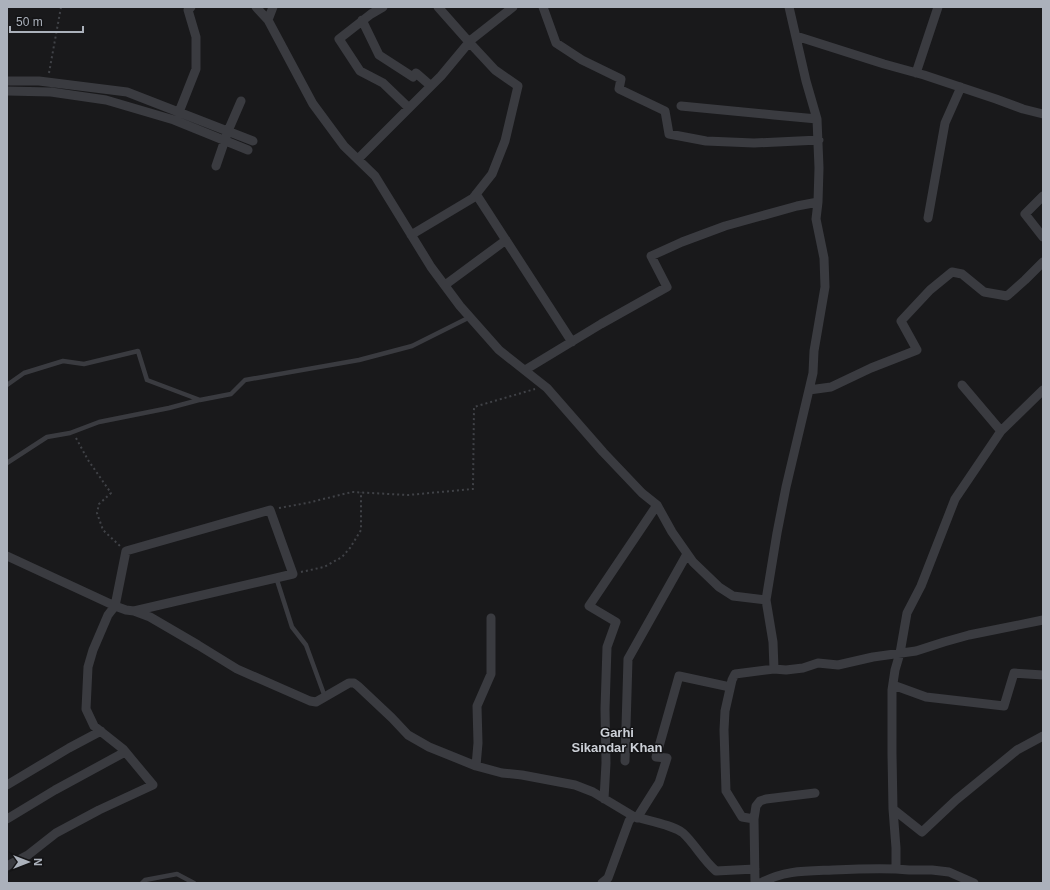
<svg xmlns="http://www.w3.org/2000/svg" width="1050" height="890" viewBox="0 0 1050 890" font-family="Helvetica,sans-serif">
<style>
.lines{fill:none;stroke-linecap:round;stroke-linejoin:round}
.path{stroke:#404247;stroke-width:2;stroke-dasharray:2 3;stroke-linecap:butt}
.service{stroke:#3a3b40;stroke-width:4.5}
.minor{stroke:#3a3b40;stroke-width:9}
.labels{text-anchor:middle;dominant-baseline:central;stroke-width:3;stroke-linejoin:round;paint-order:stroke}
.neighbourhood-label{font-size:13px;font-weight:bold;fill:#ccd0d7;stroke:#141416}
</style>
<rect width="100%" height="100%" fill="#19191b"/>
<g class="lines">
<path class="path" d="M 49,73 L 61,7
M 76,438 L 88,460 L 111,493 L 99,504 L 97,513 L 103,530 L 120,546
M 279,508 L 307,503 L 352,492 L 408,495 L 473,489 L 474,407 L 535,389
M 301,572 L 324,567 L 342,557 L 350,548 L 361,530 L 361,492"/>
<path class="service" d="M 7,385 L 24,373 L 63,361 L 84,364 L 138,351 L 147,380 L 200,400 L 231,394 L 245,380 L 359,360 L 412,346 L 470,317
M 7,463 L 47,437 L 70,433 L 99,422 L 169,408 L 199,400
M 276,577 L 292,627 L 306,645 L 325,697
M 142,883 L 145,880 L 177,874 L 194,883"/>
<path class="minor" d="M 256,7 L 268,20 L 313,104 L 344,146 L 375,176 L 431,267 L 460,306 L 499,350 L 547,388 L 603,452 L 642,493 L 657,505 L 672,532 L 693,562 L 719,587 L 733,596 L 766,600
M 383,7 L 371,14 L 339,39 L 360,71 L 383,83 L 409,108
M 543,7 L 556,43 L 582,60 L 621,79 L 619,89 L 665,111 L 669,134 L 706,141 L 754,143 L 819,140
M 789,7 L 806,81 L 817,119 L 819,168 L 818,202 L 816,219 L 824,258 L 825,287 L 814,351 L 813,373 L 786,487 L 777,533 L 766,600 L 773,642 L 774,669 L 786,670 L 803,668 L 818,663 L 838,665 L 873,657 L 916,651 L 944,642 L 969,635 L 1043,620
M 268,20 L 273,7
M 362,20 L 379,55 L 413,77 L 416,73 L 431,86
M 796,36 L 884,64 L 924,75 L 996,99 L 1023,109 L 1043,114
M 916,73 L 938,7
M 7,81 L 39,81 L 127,92 L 253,141
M 7,91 L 51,92 L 106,100 L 174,120 L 248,150
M 681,106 L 774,115 L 817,119
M 179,112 L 196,69 L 196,37 L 188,10 L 191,7
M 358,159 L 441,76 L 471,40 L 513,7
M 216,166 L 228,131 L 241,101
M 476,194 L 572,342
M 1043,196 L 1025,214 L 1043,237
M 928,218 L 945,123 L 961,87
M 411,235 L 473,198 L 492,174 L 505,141 L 518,86 L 495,70 L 469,42 L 438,7
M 445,285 L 506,240
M 525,370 L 601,324 L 667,287 L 651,256 L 682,242 L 725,226 L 797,206 L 818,202
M 962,385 L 1001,431
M 809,390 L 831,387 L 871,368 L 917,350 L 901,321 L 930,290 L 952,272 L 962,274 L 984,292 L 1007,296 L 1025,280 L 1043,262
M 7,556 L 115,606 L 126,610 L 134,611 L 150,617 L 198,645 L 237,669 L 310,701 L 316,702 L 349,683 L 354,683 L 358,686 L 392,718 L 408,735 L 429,747 L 476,766 L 502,773 L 522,775 L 575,785 L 593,792 L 633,816 L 629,821 L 608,878 L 602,883
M 893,685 L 926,697 L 1004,706 L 1014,673 L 1043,675
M 625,761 L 628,659 L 687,554
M 476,766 L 478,743 L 477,706 L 491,674 L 491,618
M 7,785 L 69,748 L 101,731
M 604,799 L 606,763 L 605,709 L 607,647 L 616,622 L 589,606 L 657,505
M 893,809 L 922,832 L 956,800 L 1017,750 L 1043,736
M 633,816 C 645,820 674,825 683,833 C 695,844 703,860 716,871 L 755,869
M 637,818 L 659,783 L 667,758 L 656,757 L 679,676 L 730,687
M 7,819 L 55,790 L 125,752
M 754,819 L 742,817 L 726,791 L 724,730 L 725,711 L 732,680 L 735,674 L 774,669
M 7,866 L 28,855 L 56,833 L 99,810 L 153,785 L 123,749 L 94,726 L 86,709 L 88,667 L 93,650 L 108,615 L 115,606 L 126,551 L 270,510 L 293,574 L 134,611
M 896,869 L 909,870 L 932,870 L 949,872 L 974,883
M 755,883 L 754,819 L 756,806 L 760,801 L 766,799 L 815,793
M 761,883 C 784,870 807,871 833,870 C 854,869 875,868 896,869 L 896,848 L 893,809 L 892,754 L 892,690 L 895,670 L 900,653 L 907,613 L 921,586 L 955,499 L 1001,431 L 1043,390"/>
</g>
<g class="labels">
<g class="neighbourhood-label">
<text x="617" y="732">Garhi<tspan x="617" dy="15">Sikandar Khan</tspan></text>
</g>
</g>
<rect width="1050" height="890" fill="none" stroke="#abb1bb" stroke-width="16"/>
<g transform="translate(28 862) rotate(90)" stroke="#141416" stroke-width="3" paint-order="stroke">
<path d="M0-3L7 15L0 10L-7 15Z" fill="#abb1bb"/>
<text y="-6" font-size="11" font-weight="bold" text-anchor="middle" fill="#abb1bb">N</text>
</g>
<path d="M10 26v6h73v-6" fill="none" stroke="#abb1bb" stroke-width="2"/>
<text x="16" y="26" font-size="12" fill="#abb1bb" stroke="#141416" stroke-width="3" paint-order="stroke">50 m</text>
</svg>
